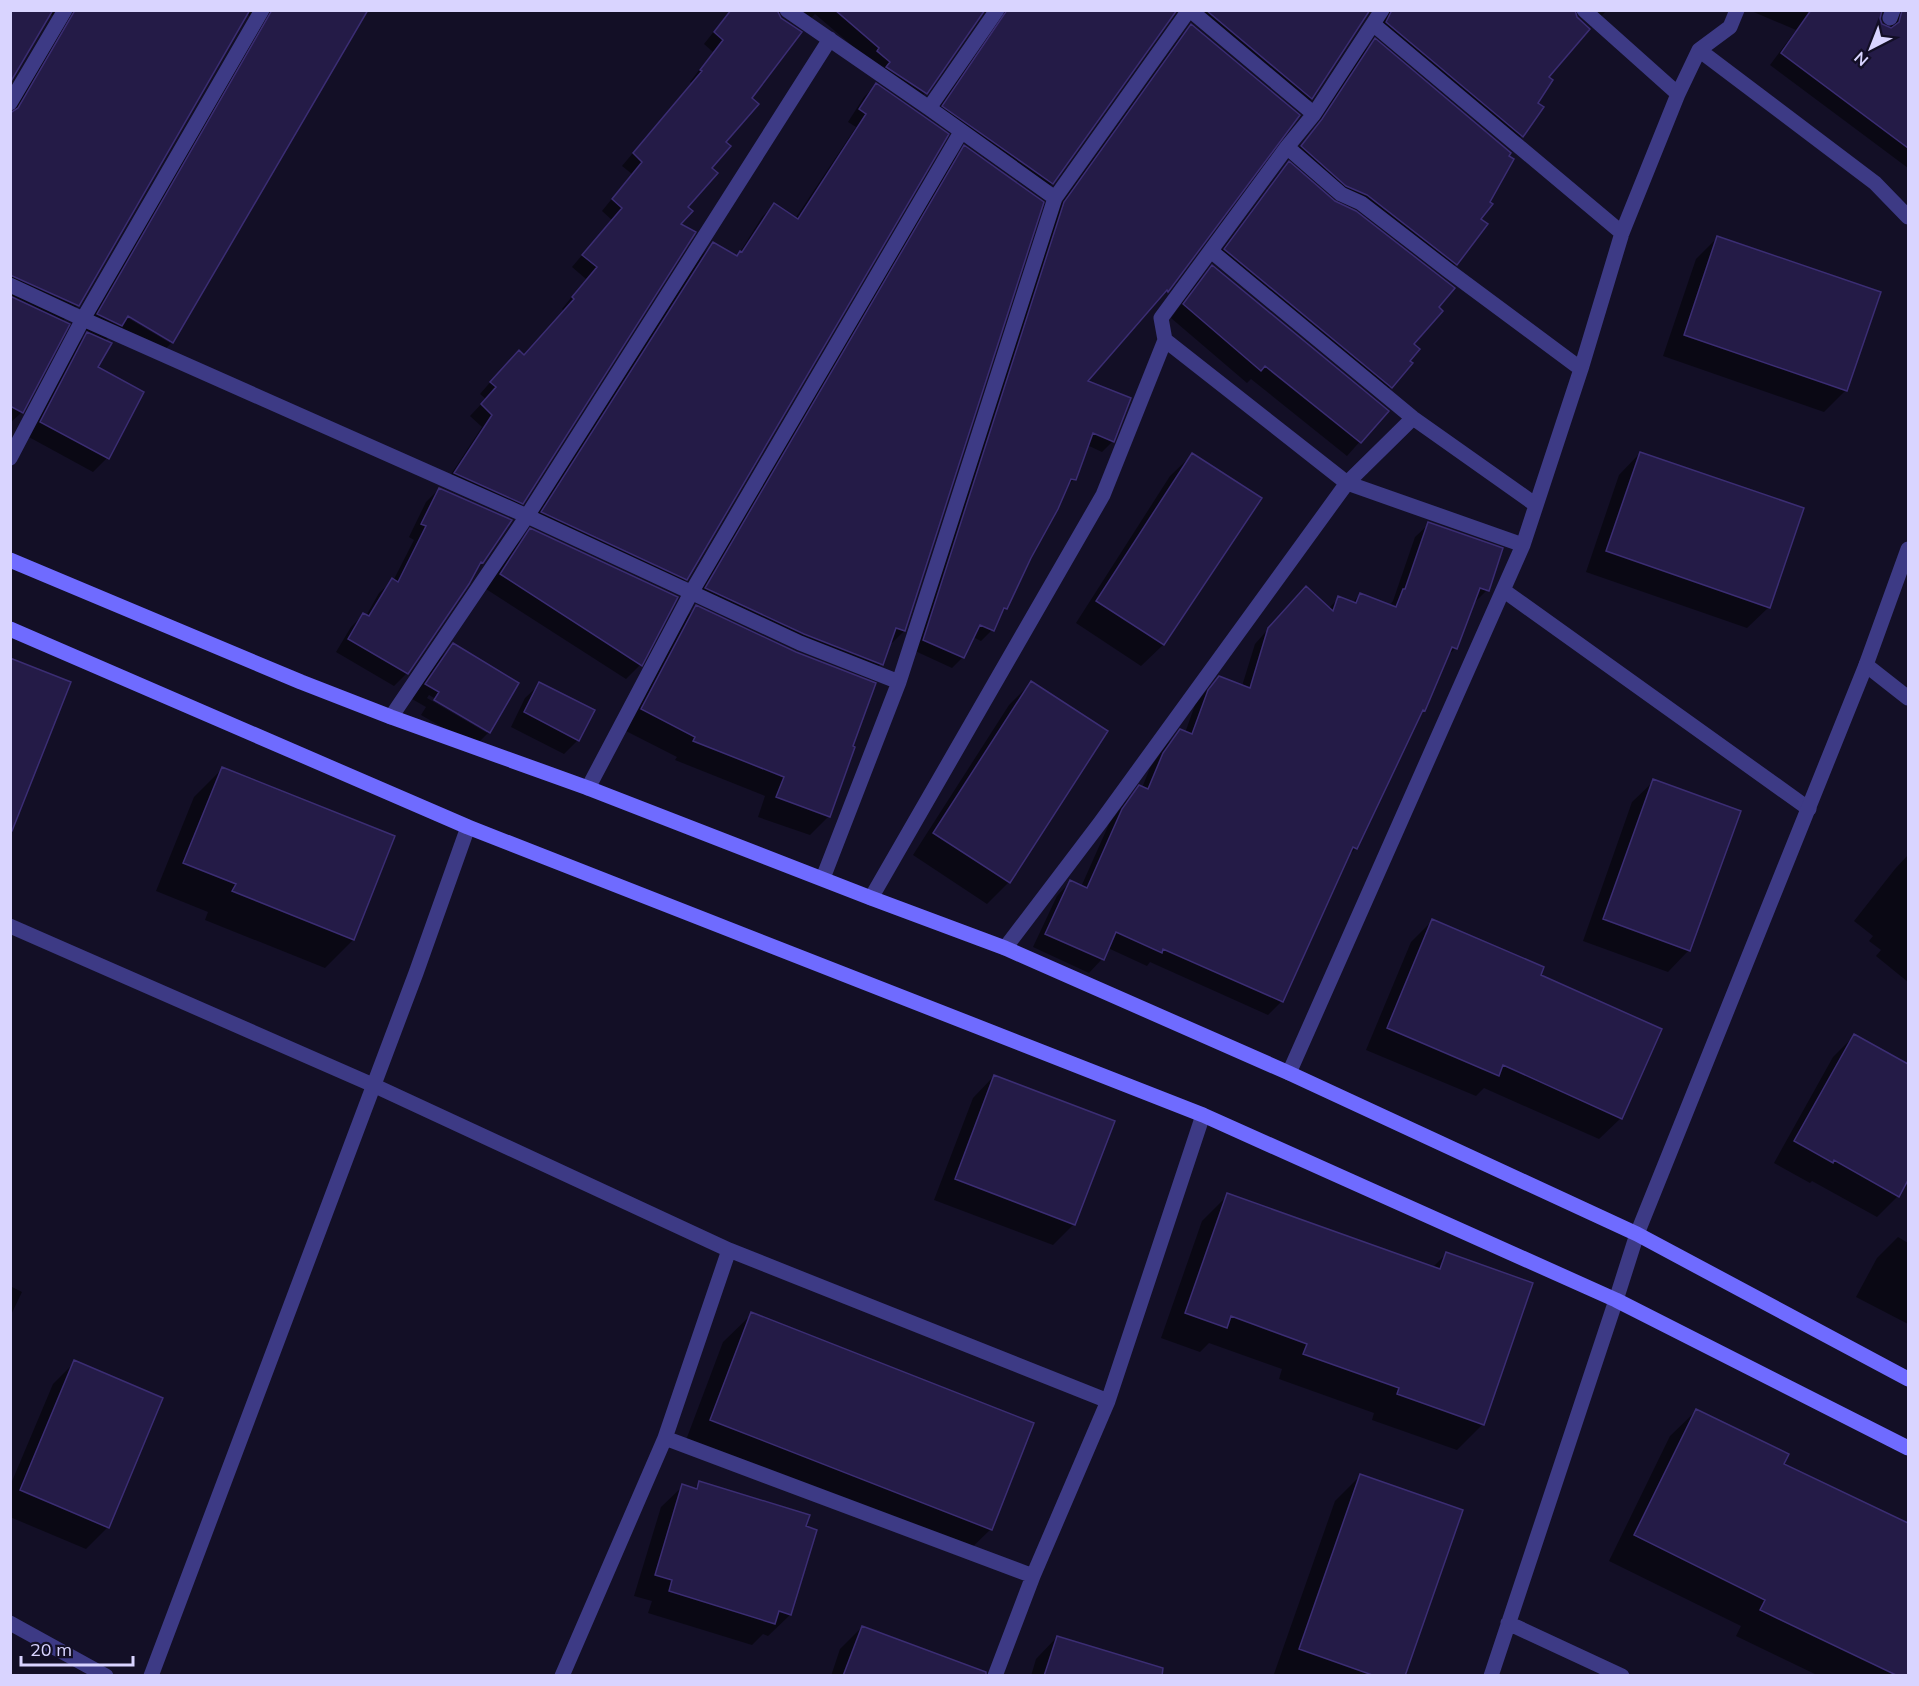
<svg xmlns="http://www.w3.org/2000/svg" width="1919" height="1686" viewBox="0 0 1919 1686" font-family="Mulish,sans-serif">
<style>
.shadow{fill:#0007;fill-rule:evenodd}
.building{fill:#241b47;stroke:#3b2d73;stroke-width:1.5}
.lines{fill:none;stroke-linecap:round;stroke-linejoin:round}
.minor{stroke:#3d3a85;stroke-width:15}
.tertiary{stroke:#3d3a85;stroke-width:15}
.secondary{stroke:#6f6bff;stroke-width:15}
</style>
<rect width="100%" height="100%" fill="#130f26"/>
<path class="shadow" d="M 10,10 L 366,10 L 172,342 L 158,357 L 114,331 L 105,341 L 96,368 L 107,458 L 93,472 L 27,436 L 73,348 L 89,332 L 84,329 L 257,20 L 247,14 L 78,305 L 62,322 L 22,412 L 10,423 L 10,113 L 59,31 L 59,19 L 50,14 ZM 122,311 L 170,339 L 170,343 L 121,314 Z
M 731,10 L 1570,10 L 1536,103 L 1542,107 L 1521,136 L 1510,147 L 1375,34 L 1376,13 L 1369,11 L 1367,12 L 1311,99 L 1299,110 L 1185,14 L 1177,11 L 1173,13 L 1052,183 L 1040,195 L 932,118 L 994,28 L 995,18 L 990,13 L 982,12 L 925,93 L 914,105 L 869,60 L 815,14 L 802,27 L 781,13 L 777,12 L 750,98 L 686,207 L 679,225 L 522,503 L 511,514 L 444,485 L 482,427 L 470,416 L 486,399 L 480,394 L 507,363 L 523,356 L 564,311 L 562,309 L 586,279 L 572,267 L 612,220 L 602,211 L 632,174 L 622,166 L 692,83 L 690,82 L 713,52 L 704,44 Z
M 1573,10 L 1607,10 L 1594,24 L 1591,24 Z
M 1749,10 L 1908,10 L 1908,168 L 1770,65 L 1796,30 ZM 1881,12 L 1885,12 L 1892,21 L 1890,29 L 1882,26 L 1879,19 Z
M 1191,26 L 1298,116 L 1167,291 L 1086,382 L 1113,441 L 1102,452 L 1087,445 L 1074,479 L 1065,489 L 1006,608 L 999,615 L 992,630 L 981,641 L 973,637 L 963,657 L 952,668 L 913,650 L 1053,215 L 1181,36 Z
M 1375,40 L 1479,219 L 1456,264 L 1445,274 L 1291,157 L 1312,132 L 1364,51 Z
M 876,85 L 947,134 L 686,579 L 674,591 L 531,524 L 701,256 L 713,244 L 737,257 L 762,217 L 774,205 L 795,219 L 856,127 L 848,122 L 864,97 Z
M 965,147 L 1042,202 L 904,631 L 892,643 L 890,642 L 881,664 L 869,676 L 694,600 L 953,159 Z
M 1289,163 L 1412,344 L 1390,387 L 1381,396 L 1215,259 L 1279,173 Z
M 1718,237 L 1846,390 L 1824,412 L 1663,356 L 1696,259 Z
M 1212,267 L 1387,411 L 1347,456 L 1251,379 L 1247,383 L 1171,318 L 1199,280 Z
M 1640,453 L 1769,607 L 1747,628 L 1586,572 L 1619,475 Z
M 1192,455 L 1260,499 L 1163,645 L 1141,666 L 1076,623 L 1170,476 Z
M 439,489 L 510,521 L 407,673 L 394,686 L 336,652 L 351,627 L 363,615 L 366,616 L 379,593 L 393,581 L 414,540 L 409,537 L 426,502 Z
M 1429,524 L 1487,590 L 1474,603 L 1456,648 L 1446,657 L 1423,710 L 1419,714 L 1356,848 L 1347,857 L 1282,1001 L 1268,1015 L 1150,962 L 1147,966 L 1108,948 L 1102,959 L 1089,973 L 1033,947 L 1057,896 L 1070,882 L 1081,887 L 1109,824 L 1126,801 L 1140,787 L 1142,788 L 1150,768 L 1167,744 L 1181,731 L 1185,733 L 1195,705 L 1206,691 L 1219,677 L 1242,686 L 1255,644 L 1292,602 L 1328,609 L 1339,598 L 1352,603 L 1360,595 L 1389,606 L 1393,601 L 1415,537 Z
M 531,530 L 640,665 L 626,679 L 486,589 L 516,545 Z
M 696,607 L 829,816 L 810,835 L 758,817 L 765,796 L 675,760 L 677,757 L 622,729 L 677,626 Z
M 453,645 L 489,732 L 475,746 L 421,715 L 426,707 L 412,699 L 439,659 ZM 429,695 L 487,729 L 487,733 L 427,698 Z
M 1031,683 L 1106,732 L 1009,882 L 987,904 L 913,855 L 1009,705 Z
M 540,684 L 578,740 L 564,754 L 511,727 L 525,698 Z
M 222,769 L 394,837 L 353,940 L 325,968 L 205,920 L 208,912 L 156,891 L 194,797 Z
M 1654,781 L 1689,950 L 1668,972 L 1583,941 L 1632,802 Z
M 1908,855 L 1908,982 L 1876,956 L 1881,950 L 1869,941 L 1873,936 L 1854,921 L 1895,869 Z
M 1432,921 L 1539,976 L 1621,1118 L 1599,1139 L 1484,1088 L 1476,1096 L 1366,1050 L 1411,942 Z
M 1854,1036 L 1908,1066 L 1908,1177 L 1898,1196 L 1877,1217 L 1812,1181 L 1810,1183 L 1774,1163 L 1833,1057 Z
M 994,1076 L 1074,1224 L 1053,1245 L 934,1200 L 973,1098 Z
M 1228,1195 L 1432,1268 L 1446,1254 L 1483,1424 L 1457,1450 L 1372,1420 L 1374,1413 L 1279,1379 L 1282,1369 L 1209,1343 L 1200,1352 L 1161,1338 L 1202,1221 Z
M 1898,1237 L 1908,1243 L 1908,1324 L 1856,1297 L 1877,1258 Z
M 10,1286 L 22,1292 L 10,1317 Z
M 752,1314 L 991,1529 L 962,1557 L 683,1448 L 723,1342 Z
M 75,1362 L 108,1527 L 86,1549 L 10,1517 L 10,1486 L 53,1384 Z
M 1696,1411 L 1783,1465 L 1908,1524 L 1908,1676 L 1819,1676 L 1736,1636 L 1741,1626 L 1609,1561 L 1670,1436 Z
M 1360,1476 L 1404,1676 L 1274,1674 L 1335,1501 Z
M 700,1483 L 815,1531 L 790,1615 L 768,1636 L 763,1634 L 752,1645 L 648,1613 L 652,1601 L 634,1596 L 661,1507 L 683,1486 L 693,1489 Z
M 862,1627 L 949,1676 L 831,1676 L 840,1649 Z
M 1057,1637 L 1154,1676 L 1031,1676 L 1036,1659 Z"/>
<path class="building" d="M 10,10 L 53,10 L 10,83 Z
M 75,10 L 250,10 L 79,306 L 10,275 L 10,113 L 18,108 Z
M 272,10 L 368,10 L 173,343 L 128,316 L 122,326 L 97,314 Z
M 731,10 L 777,10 L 781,18 L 802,32 L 752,98 L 759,104 L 726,142 L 731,146 L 712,168 L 718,173 L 688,207 L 693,211 L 681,224 L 696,232 L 523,504 L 454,473 L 492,415 L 481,404 L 496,387 L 490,382 L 519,350 L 524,355 L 574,299 L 572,297 L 597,267 L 582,255 L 622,208 L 612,199 L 642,162 L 633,153 L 702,71 L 700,70 L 723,40 L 714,32 Z
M 835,10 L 985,10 L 927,94 L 886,67 L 890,62 L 877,51 L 879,48 Z
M 1007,10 L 1177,10 L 1053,184 L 942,106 Z
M 1206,10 L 1370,10 L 1312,99 Z
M 1392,10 L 1575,10 L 1577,17 L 1590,29 L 1549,77 L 1553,80 L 1538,103 L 1544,107 L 1523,137 L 1386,22 Z
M 1811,10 L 1882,10 L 1880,19 L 1882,24 L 1891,28 L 1899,22 L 1902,10 L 1908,10 L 1908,148 L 1781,53 Z
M 1191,24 L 1300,115 L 1168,292 L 1167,290 L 1088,381 L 1131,398 L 1114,442 L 1093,433 L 1076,480 L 1071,479 L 1058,509 L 1031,558 L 1007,609 L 1004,608 L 994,631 L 980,625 L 964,658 L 923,640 L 1064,202 Z
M 1375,38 L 1511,153 L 1509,156 L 1514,159 L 1490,202 L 1493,204 L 1481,219 L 1488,224 L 1457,265 L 1367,195 L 1346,186 L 1301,146 L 1322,119 Z
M 876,83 L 949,134 L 687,580 L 541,512 L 713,242 L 737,256 L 740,251 L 742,252 L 774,203 L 798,219 L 866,114 L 859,109 Z
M 964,145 L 1044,202 L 905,631 L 896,628 L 883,665 L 804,634 L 705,588 Z
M 1289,161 L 1335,201 L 1356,211 L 1455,288 L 1439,307 L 1443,311 L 1414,344 L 1420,349 L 1410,361 L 1413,363 L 1392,388 L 1224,249 Z
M 1717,236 L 1881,292 L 1847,391 L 1684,335 Z
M 1212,265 L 1389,411 L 1361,443 L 1265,366 L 1261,371 L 1183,304 Z
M 10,296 L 70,324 L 23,413 L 10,406 Z
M 87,332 L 112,343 L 98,367 L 144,392 L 109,459 L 40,422 Z
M 1640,452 L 1804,508 L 1770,608 L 1606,551 Z
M 1192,453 L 1262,498 L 1164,645 L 1096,601 Z
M 439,488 L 512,520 L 483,563 L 481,562 L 469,584 L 408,674 L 348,639 L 363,613 L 369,616 L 392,578 L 398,582 L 426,526 L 421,524 Z
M 1428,522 L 1503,548 L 1489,591 L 1480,588 L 1457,649 L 1452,647 L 1425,711 L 1423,710 L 1357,849 L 1353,847 L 1283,1002 L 1163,949 L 1162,953 L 1116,932 L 1104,960 L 1045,934 L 1070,880 L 1087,888 L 1122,809 L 1139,785 L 1148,789 L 1163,753 L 1180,729 L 1192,734 L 1208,690 L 1219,676 L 1250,688 L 1268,628 L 1306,586 L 1333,611 L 1338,596 L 1356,603 L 1360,593 L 1396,607 L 1403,589 L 1405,589 Z
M 530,528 L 678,597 L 642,666 L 500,574 Z
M 696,605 L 796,652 L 876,683 L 853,746 L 855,747 L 830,817 L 776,797 L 784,777 L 693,741 L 695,737 L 641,709 Z
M 453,643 L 519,683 L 490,733 L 434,700 L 439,692 L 425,684 Z
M 10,658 L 71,682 L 12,831 L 10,831 Z
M 1031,681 L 1108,731 L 1010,883 L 933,833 Z
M 539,682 L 595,710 L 579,741 L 524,712 Z
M 222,767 L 395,836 L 354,940 L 232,891 L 236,884 L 183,863 Z
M 1653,779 L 1741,811 L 1690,951 L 1603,919 Z
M 1432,919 L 1544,967 L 1541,975 L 1662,1029 L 1622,1119 L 1503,1065 L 1499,1076 L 1387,1028 Z
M 1854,1034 L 1908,1064 L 1908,1180 L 1899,1197 L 1834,1160 L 1833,1163 L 1794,1141 Z
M 994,1075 L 1115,1121 L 1075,1225 L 955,1179 Z
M 1227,1193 L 1440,1269 L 1446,1252 L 1533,1283 L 1484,1425 L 1397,1394 L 1399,1388 L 1303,1354 L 1307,1344 L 1231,1316 L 1227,1328 L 1185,1313 Z
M 751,1312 L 1034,1423 L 992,1530 L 710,1420 Z
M 74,1360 L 163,1398 L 109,1528 L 20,1490 Z
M 1696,1409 L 1789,1454 L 1784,1464 L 1908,1523 L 1908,1676 L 1898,1676 L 1760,1610 L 1765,1600 L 1634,1535 Z
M 1360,1474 L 1463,1510 L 1405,1676 L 1375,1676 L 1299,1649 Z
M 699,1481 L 810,1515 L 806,1526 L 817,1530 L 791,1615 L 779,1611 L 775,1624 L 669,1591 L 672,1580 L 655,1575 L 682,1484 L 697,1489 Z
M 862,1626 L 986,1672 L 986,1676 L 843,1676 Z
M 1057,1636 L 1163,1668 L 1162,1676 L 1044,1676 Z"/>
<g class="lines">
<path class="minor" d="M 787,10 L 929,108 L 1055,198
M 1190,10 L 1314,114
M 1584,10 L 1678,94
M 1890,18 L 1893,10
M 1373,24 L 1622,233
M 1699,50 L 1875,183 L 1908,217
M 10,103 L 65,10
M 929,108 L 997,10
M 1287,147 L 1341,194 L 1361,203 L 1449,271 L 1581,369
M 1211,251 L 1413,418 L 1536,505
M 10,285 L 83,319 L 527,516 L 800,643 L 899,682
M 1165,340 L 1347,483 L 1523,545
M 10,458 L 83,319 L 262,10
M 1503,590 L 1809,809
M 1866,665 L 1908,698
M 391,717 L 527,516 L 830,39
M 588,788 L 691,593 L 961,132
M 823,878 L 899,682 L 1055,198 L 1189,10
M 871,898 L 1103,495 L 1165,340 L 1161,318 L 1287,147 L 1314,114 L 1382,10
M 10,926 L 373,1085 L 729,1250 L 1108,1401
M 1005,948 L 1100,823 L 1347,483 L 1413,418
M 1289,1073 L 1523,545 L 1581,369 L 1622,233 L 1678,94 L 1699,50 L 1730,27 L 1737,10
M 665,1438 L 1033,1576
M 10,1623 L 106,1676
M 1508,1623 L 1622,1676
M 151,1676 L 416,973 L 468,827
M 562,1676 L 665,1438 L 729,1250
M 995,1676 L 1033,1576 L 1108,1401 L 1203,1115
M 1491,1676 L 1616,1300"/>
<path class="tertiary" d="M 1616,1300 L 1637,1234 L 1866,665 L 1908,549"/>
<path class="secondary" d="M 10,560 L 301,682 L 391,717 L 588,788 L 871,898 L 1005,948 L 1289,1073 L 1637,1234 L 1908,1379
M 10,629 L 468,827 L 1203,1115 L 1616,1300 L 1908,1448"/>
</g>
<rect width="1919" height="1686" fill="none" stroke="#d9d4ff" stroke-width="24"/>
<g transform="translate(1871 48) rotate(222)" stroke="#130f26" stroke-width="4.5" paint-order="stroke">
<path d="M0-4.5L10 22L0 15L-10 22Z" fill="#d9d4ff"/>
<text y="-9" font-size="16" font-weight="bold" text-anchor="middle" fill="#d9d4ff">N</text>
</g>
<path d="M21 1656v9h112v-9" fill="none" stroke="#d9d4ff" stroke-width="3"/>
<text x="30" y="1656" font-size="18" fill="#d9d4ff" stroke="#130f26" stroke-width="4.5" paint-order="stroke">20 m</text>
</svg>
